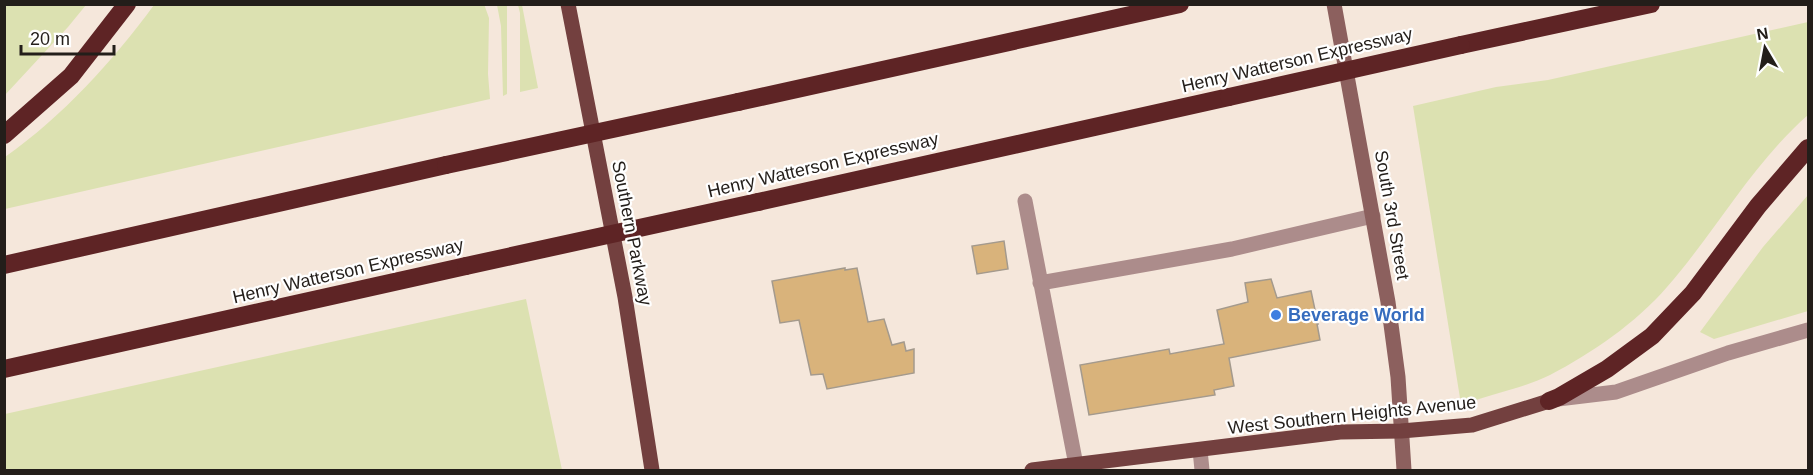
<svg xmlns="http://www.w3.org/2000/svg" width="1813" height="475" viewBox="0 0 1813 475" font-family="Helvetica,sans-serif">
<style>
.grass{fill:#dce1b1}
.building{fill:#d9b37b;stroke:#a49a8d;stroke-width:1.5}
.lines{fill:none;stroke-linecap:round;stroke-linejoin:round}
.service{stroke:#ac8c8b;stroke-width:15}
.minor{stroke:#ac8c8b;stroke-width:15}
.secondary{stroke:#8c605e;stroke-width:15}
.primary{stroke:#73403f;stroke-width:15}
.motorway{stroke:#5e2425;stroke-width:18}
.motorway-bridge{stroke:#5e2425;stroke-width:18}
.shop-dot{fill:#3f7fe0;stroke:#fff;stroke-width:2}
.labels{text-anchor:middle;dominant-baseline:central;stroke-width:4.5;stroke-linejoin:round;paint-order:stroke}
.street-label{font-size:18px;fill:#231e1a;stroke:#fff}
.shop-label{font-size:18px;font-weight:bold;fill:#366cbe;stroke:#fff;text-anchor:start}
</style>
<rect width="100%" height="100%" fill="#f5e7db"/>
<path class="grass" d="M 5,4 L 86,5 L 68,27 L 5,95 Z
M 484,4 L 489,18 L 488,74 L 490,99 L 5,209 L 5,157 C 63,116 112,62 154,5 Z
M 497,5 L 507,5 L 507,94 L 503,96 L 501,26 Z
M 518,5 L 522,5 L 538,88 L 520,92 L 520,13 Z
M 1808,22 L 1808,115 C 1752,164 1716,231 1667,287 C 1636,323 1592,353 1550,375 C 1528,386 1497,393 1473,401 L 1460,398 L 1413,106 L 1496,87 L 1548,80 Z
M 1808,195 L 1808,311 L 1714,339 L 1700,332 L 1763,247 Z
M 526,299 L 562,470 L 5,470 L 5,414 Z"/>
<path class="building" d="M 1004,241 L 1008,269 L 977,274 L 972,246 Z
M 845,268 L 845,270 L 857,268 L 868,322 L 884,319 L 892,345 L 904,342 L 906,351 L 914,349 L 914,373 L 827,389 L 823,374 L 811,375 L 799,320 L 780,323 L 772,281 Z
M 1271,279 L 1277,298 L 1311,291 L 1318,324 L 1317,324 L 1320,340 L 1229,358 L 1234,386 L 1214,390 L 1215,395 L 1089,415 L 1080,365 L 1169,349 L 1170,354 L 1224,344 L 1217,310 L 1248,302 L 1245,283 Z"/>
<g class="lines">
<path class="service" d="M 1025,201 L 1076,465
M 1040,283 L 1232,249 L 1373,216
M 1200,450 L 1202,470"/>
<path class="minor" d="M 1558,399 L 1616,392 L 1728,353 L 1808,330"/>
<path class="secondary" d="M 1334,4 L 1388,302 L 1398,377 L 1404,470"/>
<path class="primary" d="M 568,4 L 625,297 L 652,470
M 1032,470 L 1340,432 L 1401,431 L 1472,425 L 1549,401"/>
<path class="motorway" d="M 1461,45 L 1651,4
M 738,102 L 1180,4
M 4,135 L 71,76 L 127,4
M 758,202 L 1229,97
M 4,265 L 446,165
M 4,369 L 466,266
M 1549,401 L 1559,397 L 1607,369 L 1652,336 L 1693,293 L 1758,206 L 1808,148"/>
<path class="motorway-bridge" d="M 1229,97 L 1461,45
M 446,165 L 738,102
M 466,266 L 758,202"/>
</g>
<circle class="shop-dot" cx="1276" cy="315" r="6"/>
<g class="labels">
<g class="street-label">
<text transform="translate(1297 60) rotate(-13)">Henry Watterson Expressway</text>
<text transform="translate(823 165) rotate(-13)">Henry Watterson Expressway</text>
<text transform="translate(1392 215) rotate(80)">South 3rd Street</text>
<text transform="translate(632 233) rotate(79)">Southern Parkway</text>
<text transform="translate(348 271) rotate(-13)">Henry Watterson Expressway</text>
<text transform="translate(1352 415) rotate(-6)">West Southern Heights Avenue</text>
</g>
<g class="shop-label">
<text x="1288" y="315">Beverage World</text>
</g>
</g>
<rect width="1813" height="475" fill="none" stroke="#231e1a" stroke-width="12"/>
<g transform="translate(1765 48) rotate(350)" stroke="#ffffff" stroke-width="4.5" paint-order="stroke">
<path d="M0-4.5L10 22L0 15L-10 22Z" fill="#231e1a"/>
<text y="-9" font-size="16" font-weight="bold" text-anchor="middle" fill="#231e1a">N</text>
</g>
<path d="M21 45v9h93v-9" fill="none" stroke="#231e1a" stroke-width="3"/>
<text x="30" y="45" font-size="18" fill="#231e1a" stroke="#ffffff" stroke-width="4.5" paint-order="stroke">20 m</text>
</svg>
